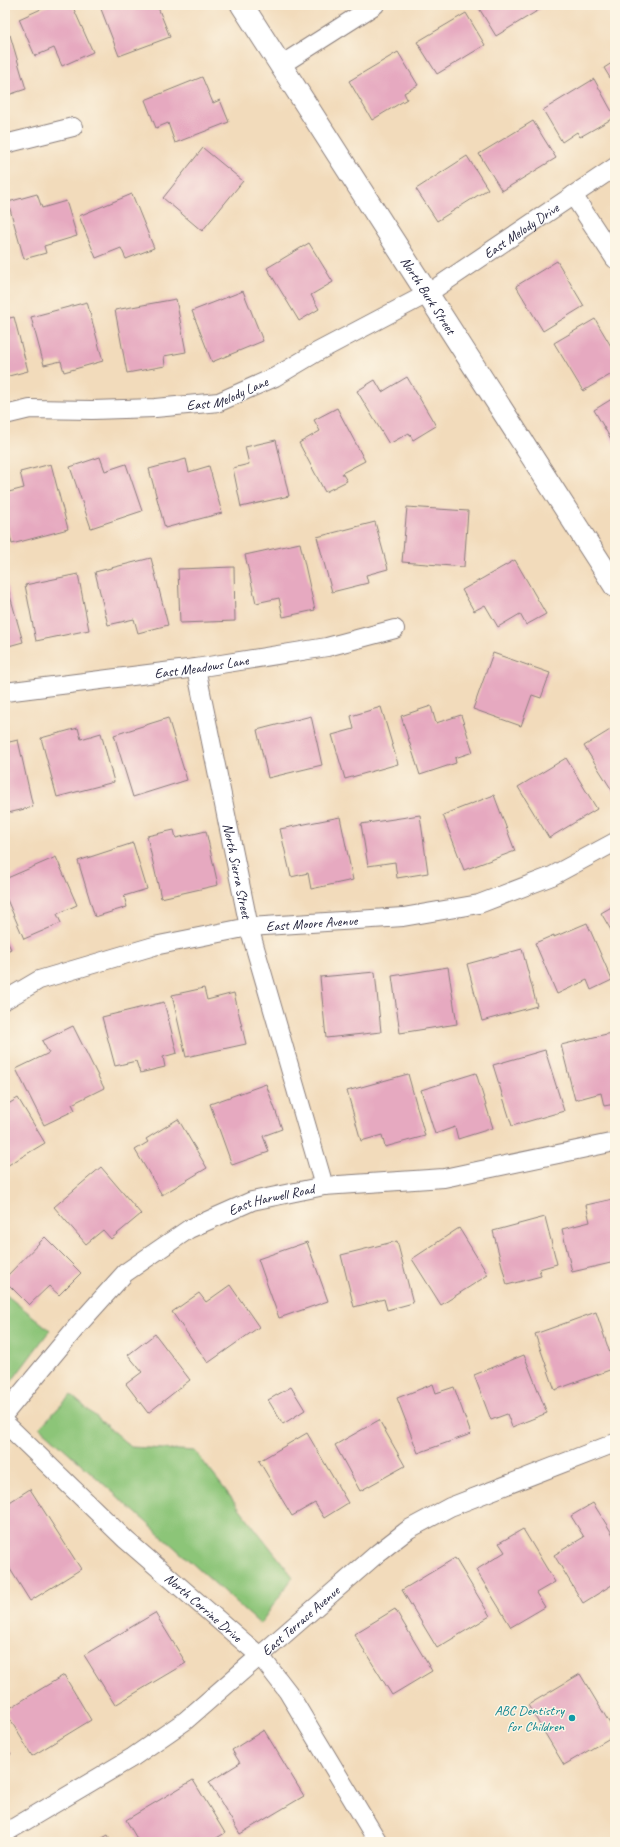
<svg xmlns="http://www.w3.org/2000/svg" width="620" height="1847" viewBox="0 0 620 1847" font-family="Caveat,sans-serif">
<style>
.green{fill:#8cc578;stroke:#57745a}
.building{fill:#e6a9c0}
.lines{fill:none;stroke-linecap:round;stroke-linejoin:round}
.street-casing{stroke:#8a7e7b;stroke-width:20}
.secondary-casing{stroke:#8a7e7b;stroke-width:24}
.street{stroke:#fff;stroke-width:18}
.secondary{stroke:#fff;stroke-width:22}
.culture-dot{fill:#0f9aa8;stroke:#fcf5e5;stroke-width:1.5}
.labels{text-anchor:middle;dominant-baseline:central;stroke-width:3;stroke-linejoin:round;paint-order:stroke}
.street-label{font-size:14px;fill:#22223b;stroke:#fcf5e5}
.culture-label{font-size:14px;fill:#0d838f;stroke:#fcf5e5;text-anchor:end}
</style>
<rect width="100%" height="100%" fill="#fcf5e5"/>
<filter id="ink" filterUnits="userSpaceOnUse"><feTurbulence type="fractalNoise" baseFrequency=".025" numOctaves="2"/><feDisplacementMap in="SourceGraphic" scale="8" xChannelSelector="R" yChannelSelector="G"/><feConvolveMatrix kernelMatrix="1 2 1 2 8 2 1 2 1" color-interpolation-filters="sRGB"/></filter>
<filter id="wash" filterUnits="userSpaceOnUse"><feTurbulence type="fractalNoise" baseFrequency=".012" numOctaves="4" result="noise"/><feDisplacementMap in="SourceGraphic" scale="16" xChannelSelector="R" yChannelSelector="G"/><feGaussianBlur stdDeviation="0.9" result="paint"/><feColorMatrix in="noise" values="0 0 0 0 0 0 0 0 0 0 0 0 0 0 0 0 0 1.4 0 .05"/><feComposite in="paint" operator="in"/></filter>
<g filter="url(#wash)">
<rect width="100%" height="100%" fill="#f2dbbb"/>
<path class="green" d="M 5,1294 L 50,1330 L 5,1390 Z
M 71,1395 L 131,1447 L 195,1451 L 293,1577 L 260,1624 L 40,1427 Z"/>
<g id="blocks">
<path class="building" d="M 50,5 L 72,5 L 93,52 L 62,66 L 54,48 L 35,56 L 19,19 Z
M 111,5 L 157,5 L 170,37 L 119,56 L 101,9 Z
M 477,5 L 547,5 L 496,36 Z
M 466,13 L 485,45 L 437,74 L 417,42 Z
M 10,35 L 26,89 L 5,96 L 5,37 Z
M 398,52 L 418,85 L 404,93 L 407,99 L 372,120 L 349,81 Z
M 615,61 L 615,86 L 604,68 Z
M 202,77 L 213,103 L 220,100 L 229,122 L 175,143 L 168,123 L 156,128 L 145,100 Z
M 594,79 L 615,117 L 580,137 L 577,132 L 562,142 L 543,110 Z
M 533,121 L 556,158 L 502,191 L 479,154 Z
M 203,148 L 243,181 L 202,231 L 163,198 Z
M 467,156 L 488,189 L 437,221 L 416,189 Z
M 37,194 L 42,208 L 66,201 L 77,236 L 44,246 L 46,253 L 24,259 L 8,202 Z
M 132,194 L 154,248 L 126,259 L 121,248 L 96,258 L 79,216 Z
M 309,243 L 333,282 L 311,295 L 319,309 L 299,321 L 267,268 Z
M 557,261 L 584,306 L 543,331 L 516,286 Z
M 243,291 L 263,341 L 212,362 L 192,311 Z
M 176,299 L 186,352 L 164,356 L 165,366 L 127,373 L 115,310 Z
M 87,302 L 103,361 L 64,372 L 61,361 L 44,365 L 31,317 Z
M 14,317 L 28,371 L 5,377 L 5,319 Z
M 595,319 L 615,353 L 615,372 L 583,391 L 554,343 Z
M 407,377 L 436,426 L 413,440 L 409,433 L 389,444 L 357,391 L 375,380 L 382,392 Z
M 615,397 L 615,446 L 594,410 Z
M 337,408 L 365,461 L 342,473 L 347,481 L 325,492 L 299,443 L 320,431 L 314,420 Z
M 276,440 L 289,496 L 241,507 L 233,468 L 249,464 L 245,447 Z
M 100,457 L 105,471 L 126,464 L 142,511 L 91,528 L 70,467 Z
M 186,459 L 189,472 L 209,466 L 222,513 L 165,528 L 149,469 Z
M 51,464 L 68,529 L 12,544 L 5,516 L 5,493 L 24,488 L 20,472 Z
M 407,507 L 468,511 L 464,567 L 402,562 Z
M 375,522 L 388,569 L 366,575 L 368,583 L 332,592 L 317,537 Z
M 300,543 L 315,610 L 283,617 L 279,598 L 256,603 L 245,555 Z
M 151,558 L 168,625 L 138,633 L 134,619 L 108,625 L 95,572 Z
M 515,560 L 546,614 L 526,625 L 520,614 L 498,627 L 485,605 L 474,611 L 462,590 Z
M 234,567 L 235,621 L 180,623 L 178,569 Z
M 78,574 L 89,630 L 36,641 L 25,585 Z
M 7,585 L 23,642 L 5,647 L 5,586 Z
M 493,653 L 550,673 L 541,698 L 532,695 L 521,726 L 473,709 Z
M 431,706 L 436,723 L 461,715 L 473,752 L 455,758 L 456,763 L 420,775 L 401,716 Z
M 381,707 L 398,764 L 345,779 L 332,735 L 354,729 L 351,716 Z
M 311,716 L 322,765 L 268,778 L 257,730 Z
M 168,718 L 187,780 L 133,797 L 114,735 Z
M 615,727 L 615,795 L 584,746 Z
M 78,728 L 81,739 L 101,733 L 114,782 L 57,797 L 41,738 Z
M 18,740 L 33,807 L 8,813 L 5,804 L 5,743 Z
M 566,758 L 597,809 L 549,838 L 518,787 Z
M 494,795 L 515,851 L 464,870 L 443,815 Z
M 420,815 L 428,873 L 397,878 L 395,862 L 368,866 L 361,824 Z
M 340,817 L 353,880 L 311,889 L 308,873 L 291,877 L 280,829 Z
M 174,830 L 176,838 L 206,831 L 218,885 L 161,898 L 147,836 Z
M 133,843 L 147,889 L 124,896 L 127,907 L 95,917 L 78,861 Z
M 56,857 L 77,905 L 57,914 L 61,923 L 24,939 L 5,895 L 5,879 Z
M 615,905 L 615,937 L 601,913 Z
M 587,923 L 612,980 L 591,990 L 587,980 L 557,994 L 535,943 L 554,935 L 554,937 Z
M 5,937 L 11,949 L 5,952 Z
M 522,949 L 537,1006 L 482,1021 L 467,964 Z
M 448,967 L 457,1024 L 400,1033 L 392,976 Z
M 375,972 L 381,1032 L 326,1038 L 320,977 Z
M 204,988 L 207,1000 L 234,993 L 246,1044 L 186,1057 L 172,995 Z
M 164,1002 L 177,1053 L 163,1057 L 165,1067 L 140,1073 L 136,1061 L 115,1066 L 102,1017 Z
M 73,1026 L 104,1088 L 72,1104 L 75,1110 L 44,1125 L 16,1069 L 49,1053 L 42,1041 Z
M 615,1032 L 615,1104 L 604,1106 L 601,1093 L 575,1100 L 561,1045 Z
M 545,1050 L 564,1111 L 512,1126 L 493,1065 Z
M 476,1073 L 493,1128 L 458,1139 L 455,1127 L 435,1134 L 421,1090 Z
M 408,1074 L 425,1136 L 385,1147 L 382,1135 L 361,1141 L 347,1091 Z
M 266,1084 L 282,1129 L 263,1136 L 269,1152 L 232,1165 L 210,1104 Z
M 18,1098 L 45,1143 L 5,1167 L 5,1106 Z
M 178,1119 L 207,1168 L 162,1195 L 135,1150 L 148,1142 L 146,1139 Z
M 101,1167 L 141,1214 L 111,1239 L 103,1230 L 86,1244 L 54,1207 Z
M 613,1199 L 615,1206 L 615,1262 L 572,1272 L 562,1229 L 590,1222 L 586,1205 Z
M 545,1217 L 557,1264 L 539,1269 L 541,1276 L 507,1285 L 493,1231 Z
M 459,1228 L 488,1275 L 441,1305 L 412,1259 Z
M 45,1237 L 81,1273 L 59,1295 L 49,1286 L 29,1305 L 5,1281 L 5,1278 Z
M 397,1241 L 413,1303 L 387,1310 L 384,1299 L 354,1307 L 341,1255 Z
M 307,1242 L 328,1301 L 279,1318 L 258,1259 Z
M 230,1285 L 259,1327 L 208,1363 L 172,1312 L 199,1293 L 206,1302 Z
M 596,1312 L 615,1368 L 555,1390 L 535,1334 Z
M 155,1334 L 190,1380 L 148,1413 L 126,1384 L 142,1372 L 128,1355 Z
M 524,1355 L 547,1413 L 512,1427 L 507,1414 L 491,1420 L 474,1375 Z
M 433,1384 L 436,1393 L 454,1387 L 471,1434 L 418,1453 L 397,1398 Z
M 291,1387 L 305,1410 L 283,1424 L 268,1400 Z
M 379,1420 L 405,1466 L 360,1491 L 335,1445 Z
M 307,1433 L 348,1503 L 324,1518 L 315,1503 L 292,1516 L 259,1461 Z
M 30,1489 L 81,1569 L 30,1601 L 5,1561 L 5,1505 Z
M 593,1503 L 615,1538 L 615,1583 L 583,1603 L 554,1555 L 584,1537 L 571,1516 Z
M 523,1529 L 555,1582 L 536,1593 L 545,1607 L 511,1627 L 476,1570 L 505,1552 L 499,1543 Z
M 455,1558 L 490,1616 L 437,1648 L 402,1590 Z
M 395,1609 L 432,1671 L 392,1695 L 354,1634 Z
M 155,1613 L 186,1663 L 115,1705 L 84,1655 Z
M 580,1674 L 615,1732 L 615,1735 L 564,1765 L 528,1705 Z
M 64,1675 L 91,1720 L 32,1756 L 5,1711 Z
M 264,1730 L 304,1796 L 240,1834 L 209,1782 L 240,1763 L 232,1750 Z
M 5,1744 L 11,1754 L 5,1758 Z
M 193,1780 L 225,1833 L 210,1842 L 139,1842 L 126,1820 Z
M 108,1835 L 112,1842 L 95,1842 Z"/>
</g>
</g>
<g filter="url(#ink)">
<use href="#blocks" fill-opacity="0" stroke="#8a7e7b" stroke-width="1"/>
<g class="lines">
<defs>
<g id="street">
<path d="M 281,65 L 375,5"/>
<path d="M 5,144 L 73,127"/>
<path d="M 573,195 L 615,259"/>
<path id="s1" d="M 5,415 L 30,409 L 92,410 L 155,408 L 219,402 L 275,377 L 317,352 L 427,294 L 615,167"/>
<path id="s2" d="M 196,668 L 249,927 L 324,1186"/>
<path id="s3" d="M 5,692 L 196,668 L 327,647 L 395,629"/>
<path id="s4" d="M 5,1000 L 39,980 L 154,946 L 249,927 L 403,917 L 479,904 L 552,876 L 615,842"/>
<path id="s5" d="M 5,1413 L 79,1324 L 125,1273 L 189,1229 L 252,1201 L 324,1186 L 444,1178 L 615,1142"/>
<path id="s6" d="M 5,1423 L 126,1540 L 261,1657 L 288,1692 L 378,1842"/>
<path id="s7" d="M 5,1833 L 133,1757 L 185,1721 L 378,1553 L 409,1529 L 450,1507 L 615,1443"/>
</g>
<g id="secondary">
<path id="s8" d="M 242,5 L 615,586"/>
</g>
</defs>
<use href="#street" class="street-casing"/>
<use href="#secondary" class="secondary-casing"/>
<use href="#street" class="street"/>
<use href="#secondary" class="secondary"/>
</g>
</g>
<circle class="culture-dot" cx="572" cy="1718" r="4"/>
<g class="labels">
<g class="street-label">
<text stroke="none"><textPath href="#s1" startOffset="563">East Melody Drive</textPath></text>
<text stroke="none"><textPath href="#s8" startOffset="345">North Burk Street</textPath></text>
<text stroke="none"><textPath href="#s1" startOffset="225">East Melody Lane</textPath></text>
<text stroke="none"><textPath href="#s3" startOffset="198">East Meadows Lane</textPath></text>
<text stroke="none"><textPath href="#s2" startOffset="207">North Sierra Street</textPath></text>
<text stroke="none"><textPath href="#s4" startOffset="319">East Moore Avenue</textPath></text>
<text stroke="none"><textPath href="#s5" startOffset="350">East Harwell Road</textPath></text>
<text stroke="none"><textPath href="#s6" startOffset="271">North Corrine Drive</textPath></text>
<text stroke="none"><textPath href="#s7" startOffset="365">East Terrace Avenue</textPath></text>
</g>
<g class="culture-label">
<text x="564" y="1710">ABC Dentistry<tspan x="564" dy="16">for Children</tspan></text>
</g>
</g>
<rect width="620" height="1847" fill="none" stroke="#fcf5e5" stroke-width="20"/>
</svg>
